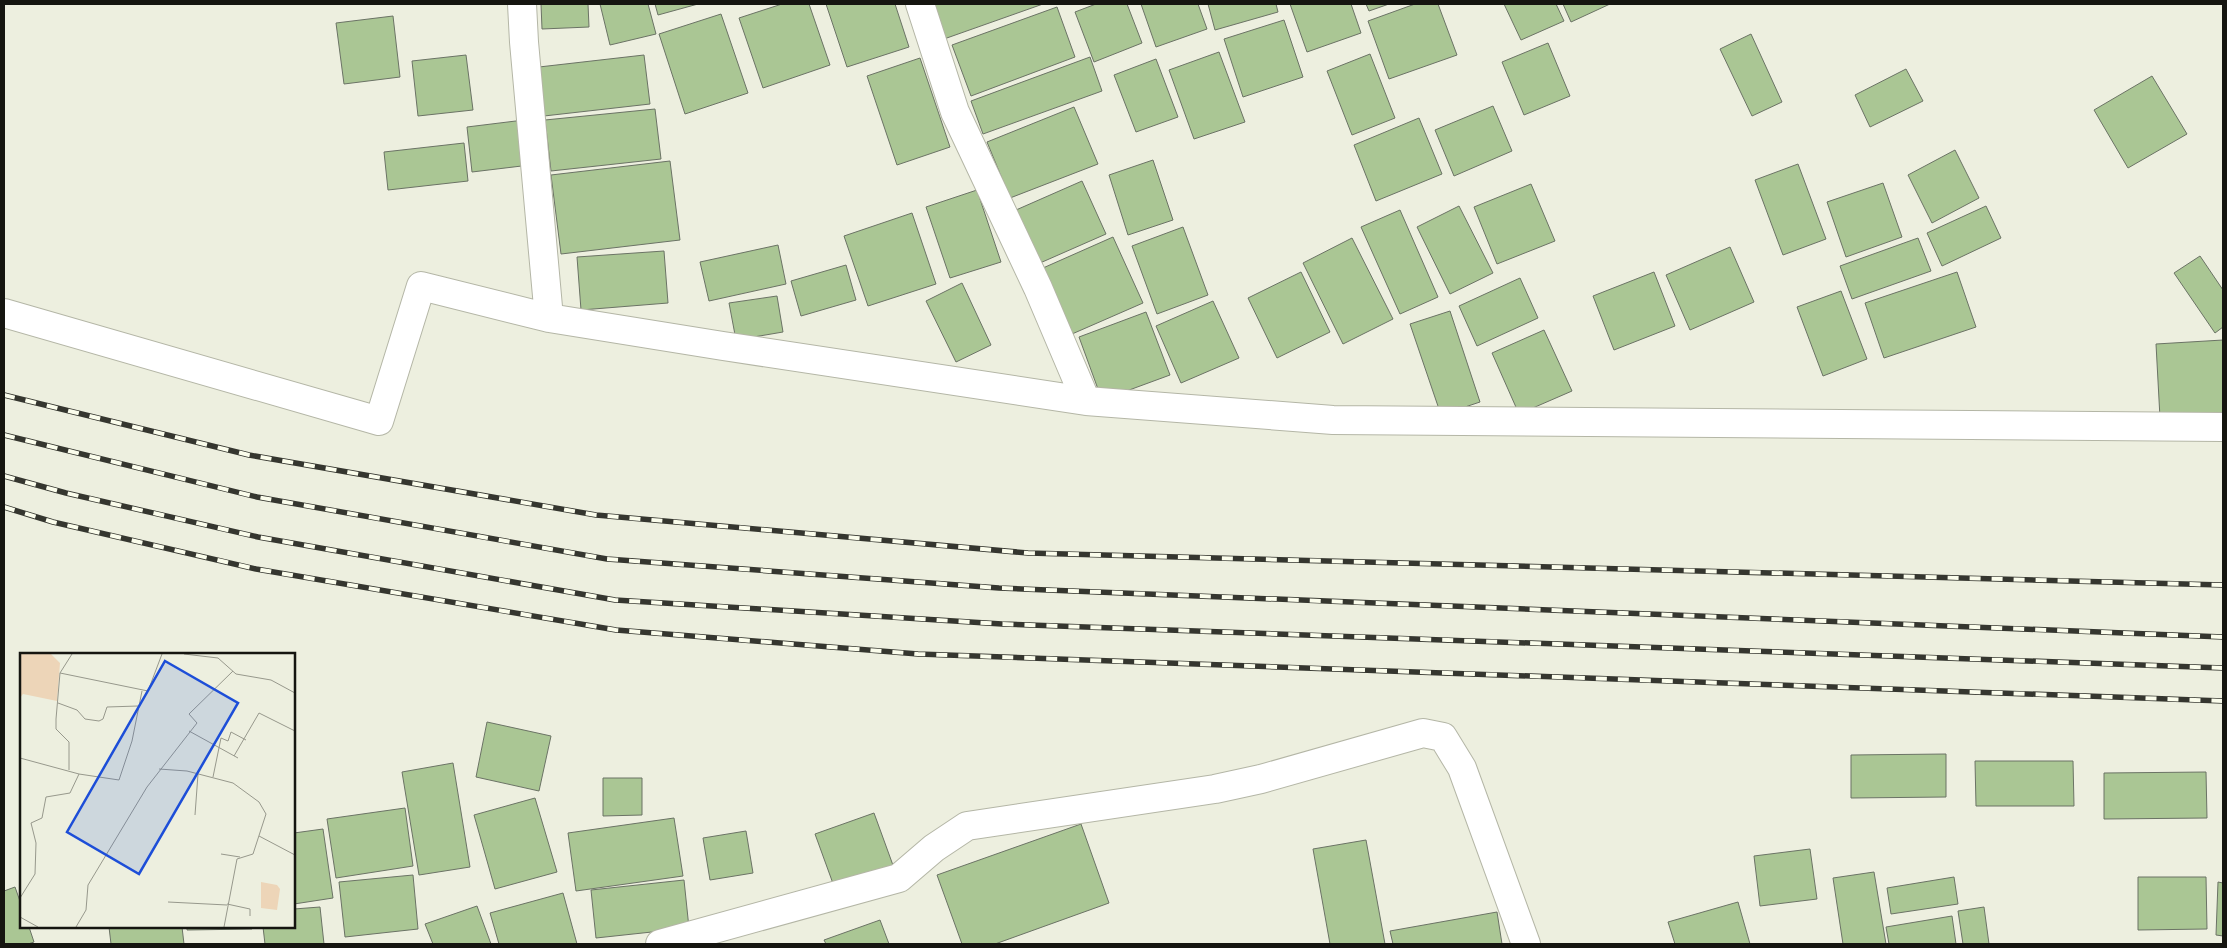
<svg xmlns="http://www.w3.org/2000/svg" width="2227" height="948" viewBox="0 0 2227 948" font-family="'Roboto Condensed',sans-serif">
<style>
.building{fill:#aac694;stroke:#6b7365}
.lines{fill:none;stroke-linecap:round;stroke-linejoin:round}
.minor-casing{stroke:#b4b6a6;stroke-width:30}
.minor{stroke:#fff;stroke-width:28}
.rail-casing{stroke:#35362f;stroke-width:5.5}
.rail{stroke:#fbfdec;stroke-width:4;stroke-dasharray:11;stroke-linecap:butt}
.inset-road{fill:none;stroke:#97988c;stroke-width:1}
.view{fill:#1d4ed8;fill-opacity:0.15;stroke:#1d4ed8;stroke-width:2.5}
.inset-edge{fill:none;stroke:#151510;stroke-width:2.5}
</style>
<rect width="100%" height="100%" fill="#edefdf"/>
<path class="building" d="M 541,4 L 588,4 L 589,27 L 542,29 Z
M 600,4 L 648,4 L 656,34 L 610,45 Z
M 655,4 L 698,4 L 658,15 Z
M 782,4 L 809,4 L 830,65 L 763,88 L 739,18 Z
M 826,4 L 895,4 L 909,47 L 847,67 Z
M 932,4 L 1043,4 L 944,39 Z
M 1096,4 L 1127,4 L 1142,43 L 1094,62 L 1075,12 Z
M 1141,4 L 1198,4 L 1207,29 L 1156,47 Z
M 1208,4 L 1276,4 L 1278,12 L 1215,30 Z
M 1290,4 L 1351,4 L 1361,33 L 1307,52 Z
M 1366,4 L 1389,4 L 1369,11 Z
M 1415,4 L 1438,4 L 1457,55 L 1389,79 L 1368,21 Z
M 1504,4 L 1556,4 L 1564,21 L 1521,40 Z
M 1563,4 L 1610,4 L 1571,22 Z
M 1057,7 L 1075,57 L 971,96 L 952,45 Z
M 721,14 L 748,93 L 685,114 L 659,34 Z
M 393,16 L 400,77 L 344,84 L 336,23 Z
M 1284,20 L 1303,77 L 1243,97 L 1224,39 Z
M 1751,34 L 1782,102 L 1752,116 L 1720,49 Z
M 1548,43 L 1570,96 L 1524,115 L 1502,62 Z
M 1219,52 L 1245,122 L 1194,139 L 1169,70 Z
M 1370,54 L 1395,118 L 1352,135 L 1327,71 Z
M 466,55 L 473,110 L 418,116 L 412,61 Z
M 644,55 L 650,104 L 544,116 L 539,67 Z
M 1090,57 L 1102,91 L 983,134 L 971,101 Z
M 920,58 L 950,147 L 897,165 L 867,76 Z
M 1156,59 L 1178,117 L 1136,132 L 1114,75 Z
M 1906,69 L 1923,101 L 1870,127 L 1855,95 Z
M 2152,76 L 2187,134 L 2128,168 L 2094,110 Z
M 1493,106 L 1512,151 L 1454,176 L 1435,130 Z
M 1074,107 L 1098,164 L 1010,198 L 987,142 Z
M 655,109 L 661,159 L 551,171 L 545,120 Z
M 1419,118 L 1442,174 L 1376,201 L 1354,145 Z
M 524,120 L 530,165 L 472,172 L 467,127 Z
M 464,143 L 468,181 L 388,190 L 384,152 Z
M 1955,150 L 1979,198 L 1932,223 L 1908,175 Z
M 1153,160 L 1173,220 L 1128,235 L 1109,175 Z
M 670,161 L 680,240 L 561,254 L 551,175 Z
M 1798,164 L 1826,239 L 1783,255 L 1755,180 Z
M 1082,181 L 1106,234 L 1040,263 L 1016,210 Z
M 1883,183 L 1902,237 L 1846,257 L 1827,202 Z
M 1531,184 L 1555,241 L 1497,264 L 1474,207 Z
M 977,190 L 1001,262 L 950,278 L 926,207 Z
M 1459,206 L 1493,273 L 1450,294 L 1417,227 Z
M 1986,206 L 2001,238 L 1942,266 L 1927,233 Z
M 1400,210 L 1438,297 L 1400,314 L 1361,227 Z
M 912,213 L 936,284 L 868,306 L 844,236 Z
M 1183,227 L 1208,295 L 1157,314 L 1132,246 Z
M 1113,237 L 1143,303 L 1072,334 L 1043,268 Z
M 1352,238 L 1393,319 L 1343,344 L 1303,263 Z
M 1918,238 L 1931,271 L 1852,299 L 1840,266 Z
M 778,245 L 786,284 L 709,301 L 700,262 Z
M 1730,247 L 1754,302 L 1690,330 L 1666,275 Z
M 664,251 L 668,303 L 581,310 L 577,257 Z
M 2200,256 L 2223,290 L 2223,327 L 2215,333 L 2174,273 Z
M 846,265 L 856,300 L 801,316 L 791,281 Z
M 1301,272 L 1330,332 L 1277,358 L 1248,298 Z
M 1654,272 L 1675,326 L 1614,350 L 1593,296 Z
M 1957,272 L 1976,327 L 1884,358 L 1865,303 Z
M 1520,278 L 1538,318 L 1477,346 L 1459,306 Z
M 962,283 L 991,345 L 956,362 L 926,301 Z
M 1841,291 L 1867,359 L 1823,376 L 1797,307 Z
M 777,296 L 783,332 L 736,340 L 729,303 Z
M 1213,301 L 1239,358 L 1181,383 L 1156,326 Z
M 1450,311 L 1480,402 L 1441,415 L 1410,324 Z
M 1146,312 L 1170,375 L 1102,400 L 1079,337 Z
M 1544,330 L 1572,391 L 1519,414 L 1492,353 Z
M 2223,340 L 2223,414 L 2160,418 L 2156,344 Z
M 487,722 L 551,736 L 539,791 L 476,777 Z
M 1946,754 L 1946,797 L 1851,798 L 1851,755 Z
M 1975,761 L 2073,761 L 2074,806 L 1976,806 Z
M 453,763 L 470,867 L 419,875 L 402,772 Z
M 2206,772 L 2207,818 L 2104,819 L 2104,773 Z
M 603,778 L 642,778 L 642,815 L 603,816 Z
M 535,798 L 557,872 L 495,889 L 474,815 Z
M 405,808 L 413,866 L 336,878 L 327,819 Z
M 874,813 L 894,868 L 835,889 L 815,834 Z
M 674,818 L 683,876 L 576,891 L 568,833 Z
M 1081,824 L 1109,903 L 995,944 L 962,944 L 937,875 Z
M 323,829 L 333,898 L 294,904 L 294,833 Z
M 746,831 L 753,873 L 710,880 L 703,838 Z
M 1366,840 L 1385,944 L 1330,944 L 1313,849 Z
M 1810,849 L 1817,899 L 1760,906 L 1754,856 Z
M 1874,872 L 1886,944 L 1843,944 L 1833,878 Z
M 413,875 L 418,929 L 345,937 L 339,882 Z
M 1954,877 L 1958,904 L 1891,914 L 1887,888 Z
M 2138,877 L 2206,877 L 2207,929 L 2138,930 Z
M 684,880 L 689,928 L 596,938 L 591,890 Z
M 2218,882 L 2223,883 L 2223,936 L 2216,935 Z
M 15,887 L 21,904 L 21,927 L 29,927 L 34,942 L 28,944 L 4,944 L 4,891 Z
M 563,893 L 577,944 L 499,944 L 490,913 Z
M 1738,902 L 1750,944 L 1675,944 L 1668,922 Z
M 477,906 L 491,944 L 433,944 L 425,924 Z
M 320,907 L 324,944 L 265,944 L 263,927 L 294,927 L 294,909 Z
M 1984,907 L 1989,944 L 1963,944 L 1958,911 Z
M 1497,912 L 1502,944 L 1393,944 L 1390,931 Z
M 1952,916 L 1956,944 L 1889,944 L 1886,927 Z
M 880,920 L 889,944 L 826,944 L 824,940 Z
M 109,927 L 182,927 L 184,944 L 111,944 Z
M 187,927 L 252,927 L 252,929 L 187,930 Z"/>
<g class="lines">
<defs>
<path id="minor" d="M 522,4 L 524,42 L 549,318
M 920,4 L 955,112 L 1038,288 L 1086,401
M 4,313 L 379,421 L 421,286 L 549,318 L 723,346 L 1086,401 L 1333,420 L 2223,427
M 660,944 L 899,878 L 934,848 L 967,826 L 1215,789 L 1261,779 L 1423,733 L 1443,737 L 1462,768 L 1526,944"/>
</defs>
<use href="#minor" class="minor-casing"/>
<use href="#minor" class="minor"/>
<defs>
<path id="rail" d="M 4,395 L 249,455 L 596,515 L 1028,553 L 2223,585
M 4,435 L 257,497 L 607,559 L 999,588 L 2223,637
M 4,476 L 66,493 L 258,537 L 615,600 L 1002,624 L 2223,668
M 4,507 L 53,522 L 256,569 L 616,630 L 918,654 L 2223,701"/>
</defs>
<use href="#rail" class="rail-casing"/>
<use href="#rail" class="rail"/>
</g>
<g transform="translate(20 653)">
<rect width="275" height="275" fill="#edefdf"/>
<path d="M 0,1 L 31,1 L 40,10 L 37,48 L 3,41 L 0,45 ZM 241,229 L 257,232 L 260,236 L 257,257 L 241,255 Z" fill="#edd5b8"/>
<path class="inset-road" d="M 164,1 L 198,5 L 216,21 L 251,27 L 275,40M 40,20 L 128,38 L 142,1M 38,50 L 57,57 L 65,66 L 79,68 L 83,66 L 87,54 L 118,53M 169,78 L 218,105M 214,103 L 239,60 L 275,78M 0,105 L 59,121 L 50,140 L 26,144 L 22,165 L 11,170 L 16,190 L 15,221 L 0,245M 139,116 L 167,118 L 213,130 L 239,149 L 246,161 L 233,201 L 217,206 L 204,274M 49,117 L 49,89 L 36,76 L 36,66 L 40,20 L 52,1M 59,121 L 99,127 L 112,88 L 122,38M 193,124 L 201,85 L 208,88 L 211,79 L 226,87M 175,162 L 178,121M 239,183 L 275,202M 201,201 L 220,204M 148,249 L 207,252M 207,251 L 230,256 L 230,263M 0,264 L 18,274M 56,274 L 66,257 L 68,232 L 127,134 L 177,70 L 169,61 L 213,18"/>
<path class="view" d="M 145,8 L 218,50 L 119,221 L 47,179 Z"/>
<rect width="275" height="275" class="inset-edge"/>
</g>
<rect width="2227" height="948" fill="none" stroke="#151510" stroke-width="10"/>
</svg>
